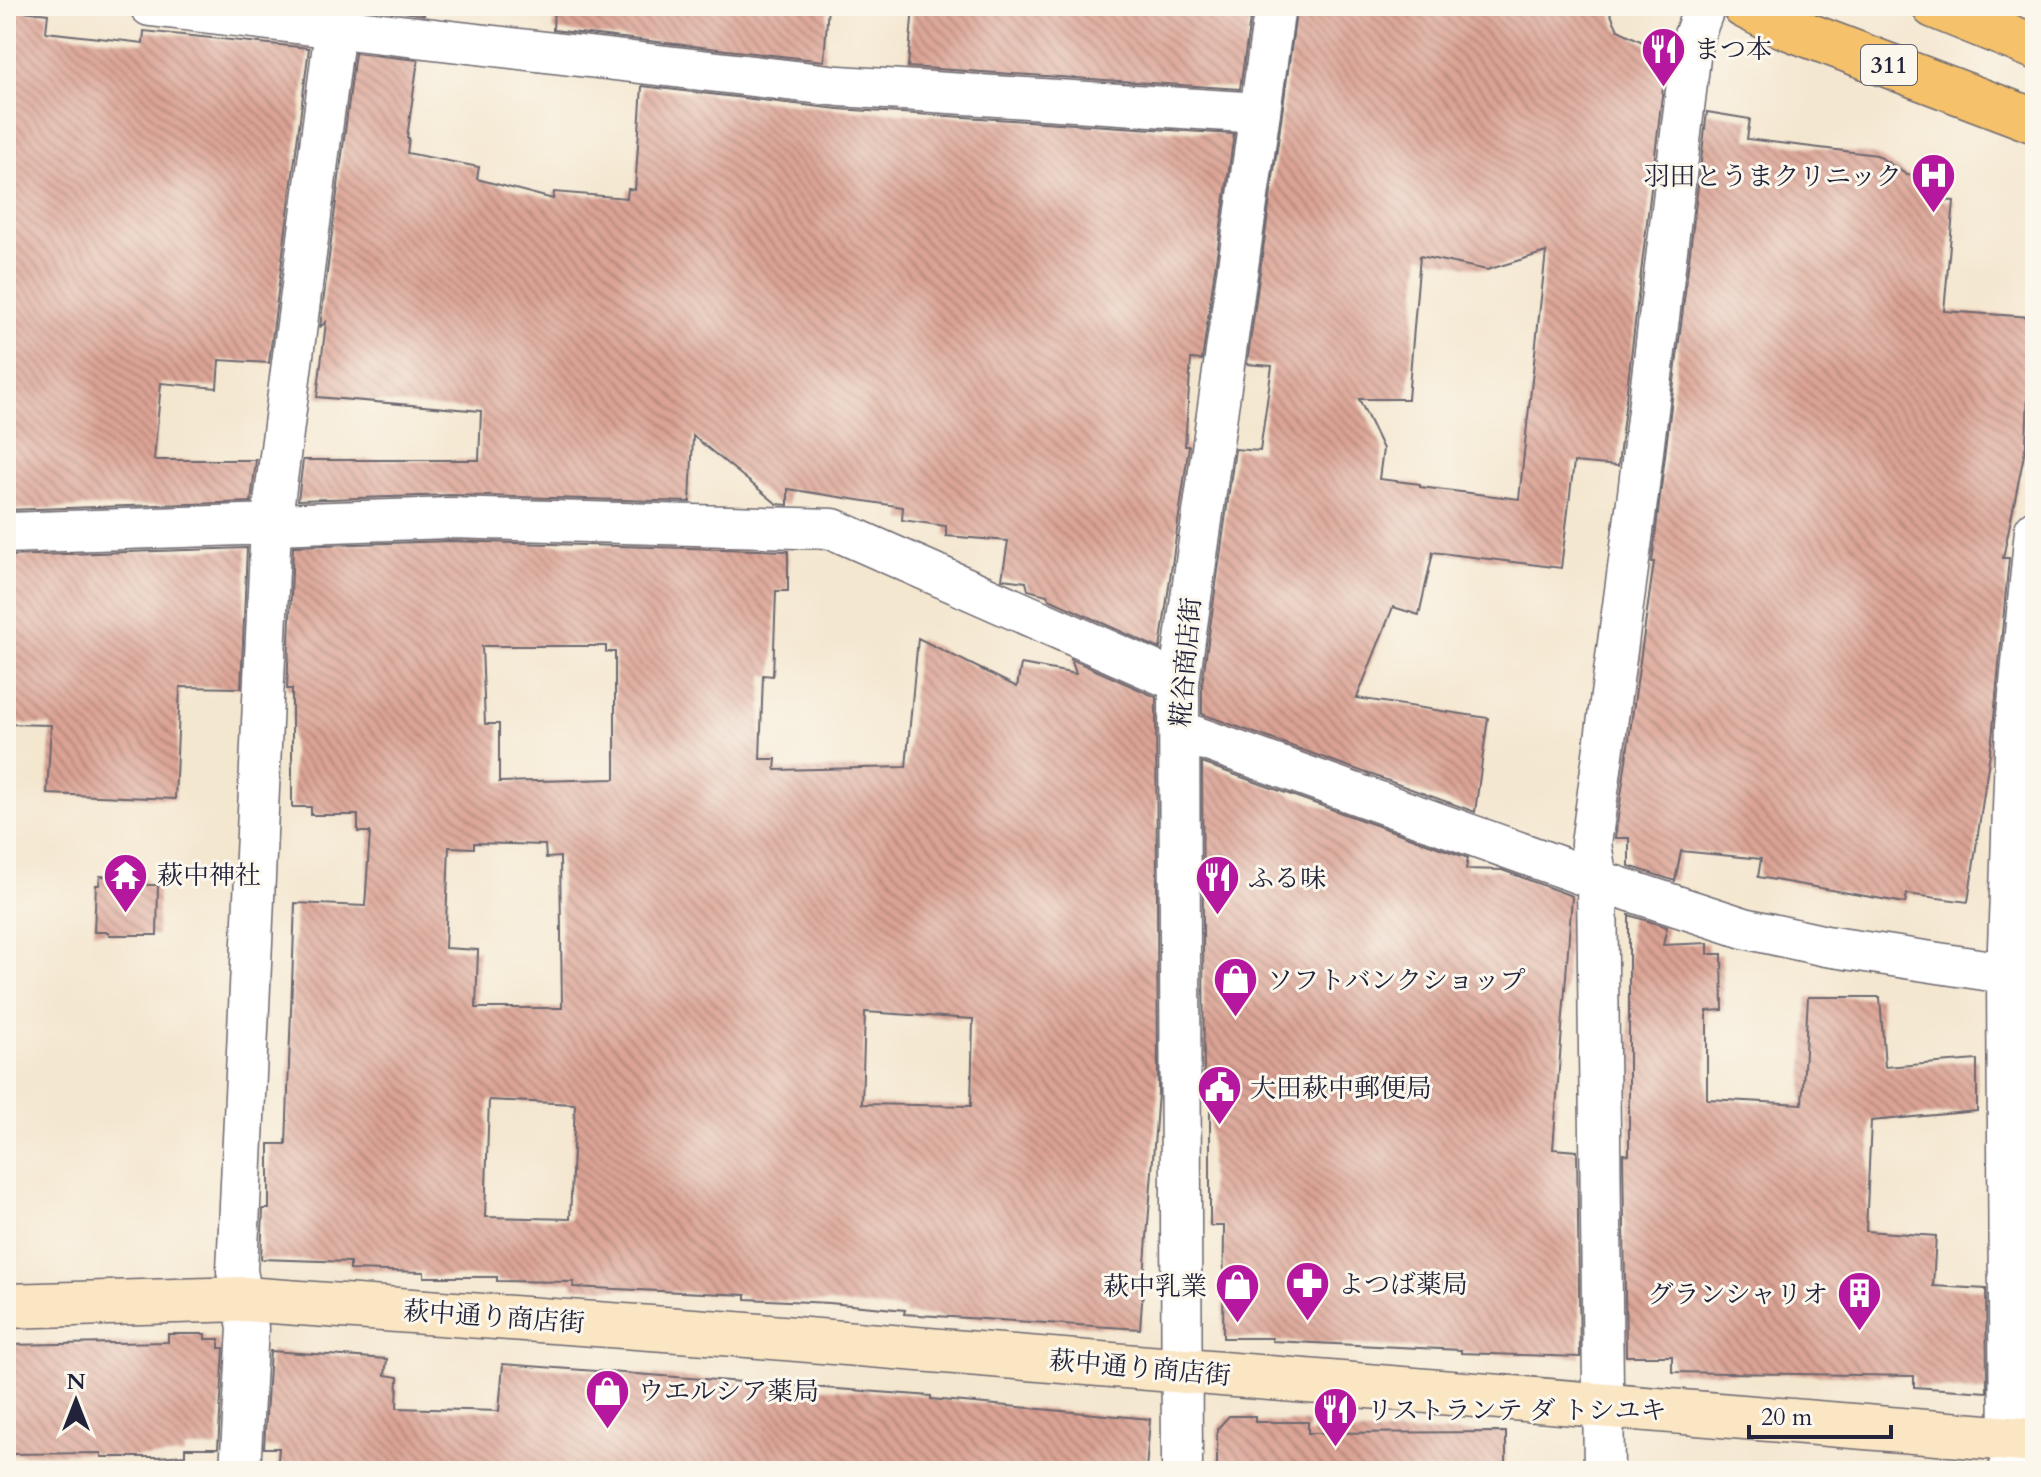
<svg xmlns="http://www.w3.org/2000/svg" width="2041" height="1477" viewBox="0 0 2041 1477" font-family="Cardo,'Noto Serif JP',serif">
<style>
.building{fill:url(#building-back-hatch);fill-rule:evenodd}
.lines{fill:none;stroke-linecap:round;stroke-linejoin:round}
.street-casing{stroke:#6c676f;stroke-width:43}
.secondary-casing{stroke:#6c676f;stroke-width:47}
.primary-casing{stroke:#6c676f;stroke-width:47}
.street{stroke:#fff;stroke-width:40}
.secondary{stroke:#fbe6c4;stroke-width:44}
.primary{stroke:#f5c16b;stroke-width:44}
.labels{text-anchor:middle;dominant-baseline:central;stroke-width:6;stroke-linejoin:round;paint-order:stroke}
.shield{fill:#fbf7ec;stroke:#636270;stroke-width:2}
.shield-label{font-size:24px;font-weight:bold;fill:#22223b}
.poi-label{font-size:26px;fill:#22223b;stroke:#fbf7ec;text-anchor:start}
.street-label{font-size:26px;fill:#22223b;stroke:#fbf7ec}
</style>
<defs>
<pattern id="building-back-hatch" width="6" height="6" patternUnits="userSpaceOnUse" patternTransform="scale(2)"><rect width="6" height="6" fill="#dba394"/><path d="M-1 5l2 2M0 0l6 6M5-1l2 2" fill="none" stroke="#b1847a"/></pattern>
</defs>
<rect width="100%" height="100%" fill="#fbf7ec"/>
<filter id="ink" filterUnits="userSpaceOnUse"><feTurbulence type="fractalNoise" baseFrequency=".0125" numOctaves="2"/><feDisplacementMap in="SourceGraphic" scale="16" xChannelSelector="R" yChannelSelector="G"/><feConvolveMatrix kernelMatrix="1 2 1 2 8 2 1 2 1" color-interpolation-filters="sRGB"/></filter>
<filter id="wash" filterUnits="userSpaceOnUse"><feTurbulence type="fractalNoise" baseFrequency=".006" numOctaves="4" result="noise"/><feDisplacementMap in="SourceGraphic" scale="32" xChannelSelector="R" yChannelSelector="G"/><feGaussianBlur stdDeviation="1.8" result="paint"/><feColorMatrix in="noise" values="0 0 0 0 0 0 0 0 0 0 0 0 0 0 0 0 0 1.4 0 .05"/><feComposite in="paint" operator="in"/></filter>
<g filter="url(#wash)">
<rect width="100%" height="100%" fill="#f4e7d0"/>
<g id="blocks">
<path class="building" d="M 361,6 L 426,6 L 424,15 Z
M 554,6 L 828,6 L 824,61 L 553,30 Z
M 913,6 L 1252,6 L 1240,89 L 908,67 Z
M 1297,6 L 1607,6 L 1618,30 L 1667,54 L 1618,466 L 1574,462 L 1561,568 L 1433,552 L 1419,615 L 1393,607 L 1357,698 L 1488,718 L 1475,812 L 1202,714 L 1202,684 L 1235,449 L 1260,451 L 1272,366 L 1247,364 ZM 1546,252 L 1519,499 L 1420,487 L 1420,484 L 1379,479 L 1383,449 L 1359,399 L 1408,399 L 1420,256 L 1487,270 Z
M 6,9 L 48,14 L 46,32 L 143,43 L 144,31 L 309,48 L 269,363 L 219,360 L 217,388 L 161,383 L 154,460 L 256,460 L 251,502 L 6,510 Z
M 355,53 L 418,60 L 407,138 L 409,138 L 407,153 L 479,167 L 477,179 L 553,199 L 554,192 L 627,198 L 628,189 L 635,190 L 642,86 L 838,109 L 1234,134 L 1202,360 L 1191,359 L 1185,446 L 1189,446 L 1160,649 L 1049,599 L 1047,595 L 1028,590 L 1026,582 L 1002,579 L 1008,541 L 946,536 L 946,526 L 902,520 L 903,507 L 788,489 L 788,505 L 777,504 L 693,436 L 690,502 L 451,495 L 298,500 L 303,460 L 479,460 L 481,411 L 317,397 L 326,322 L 320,327 Z
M 1707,112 L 1750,119 L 1747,139 L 1877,155 L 1907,175 L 1928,177 L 1926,199 L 1954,201 L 1944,311 L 2031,317 L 2026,445 L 2003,558 L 2009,558 L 1992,739 L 1968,902 L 1907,894 L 1905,903 L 1758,877 L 1761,859 L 1681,851 L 1675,881 L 1629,866 L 1629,838 L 1615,838 L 1654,562 L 1652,562 Z
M 450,541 L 788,551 L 788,591 L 776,591 L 773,676 L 763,675 L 760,759 L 776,759 L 775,770 L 906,767 L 918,638 L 1017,687 L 1021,664 L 1076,674 L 1071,659 L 1156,697 L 1158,1093 L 1140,1329 L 904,1314 L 905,1310 L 829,1303 L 746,1299 L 746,1295 L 573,1287 L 574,1282 L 497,1281 L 497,1277 L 424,1277 L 424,1272 L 350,1270 L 350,1262 L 261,1259 L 263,1209 L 269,1209 L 269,1144 L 286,1144 L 295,903 L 365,906 L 370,832 L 358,832 L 358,815 L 311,815 L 311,807 L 292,807 L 292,689 L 287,689 L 293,546 ZM 482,646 L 606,646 L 606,652 L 615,652 L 615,779 L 499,782 L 499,724 L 485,724 ZM 474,843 L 545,845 L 546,858 L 560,857 L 562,1008 L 476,1008 L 478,950 L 445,948 L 449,847 L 474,848 ZM 865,1012 L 973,1019 L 971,1106 L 862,1104 ZM 489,1100 L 575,1104 L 570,1219 L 485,1217 Z
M 247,548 L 241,688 L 180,687 L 175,799 L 47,794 L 51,725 L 6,724 L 6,556 Z
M 1202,763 L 1468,858 L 1466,869 L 1502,870 L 1572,896 L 1553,1149 L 1577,1151 L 1580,1357 L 1461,1353 L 1461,1350 L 1272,1341 L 1272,1338 L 1223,1338 L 1224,1226 L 1210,1226 L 1210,1095 L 1204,1095 Z
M 100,876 L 146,879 L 146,885 L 158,885 L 157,935 L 109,935 L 109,932 L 94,932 L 96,885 L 99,885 Z
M 1629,915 L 1667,927 L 1663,945 L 1708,943 L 1708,954 L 1722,954 L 1723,1010 L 1707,1011 L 1707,1099 L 1802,1104 L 1808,997 L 1880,997 L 1885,1067 L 1977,1060 L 1977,1111 L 1871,1121 L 1866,1231 L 1936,1236 L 1933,1286 L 1986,1289 L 1987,1392 L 1914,1387 L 1914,1376 L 1672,1372 L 1672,1356 L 1626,1356 L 1623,1154 L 1629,1155 Z
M 2032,1291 L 2035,1291 L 2035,1394 L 2033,1394 Z
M 168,1334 L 205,1334 L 205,1339 L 219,1339 L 219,1348 L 224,1348 L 218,1448 L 185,1448 L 185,1455 L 157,1457 L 101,1457 L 101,1453 L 6,1454 L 6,1345 L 168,1342 Z
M 270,1351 L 387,1359 L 385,1375 L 398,1377 L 397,1408 L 499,1411 L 503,1364 L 931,1396 L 931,1399 L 1150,1419 L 1146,1471 L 277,1471 L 279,1448 L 264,1448 Z
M 1229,1416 L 1255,1416 L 1255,1422 L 1308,1422 L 1308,1433 L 1506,1432 L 1506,1471 L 1217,1471 L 1217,1429 Z"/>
</g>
</g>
<g filter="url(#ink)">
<use href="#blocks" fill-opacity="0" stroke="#6c676f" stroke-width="2"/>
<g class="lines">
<defs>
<path id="street" d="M 150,6 L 839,86 L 1260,113
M 6,533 L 450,518 L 833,529 L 1179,682
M 1180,731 L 1597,880 L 1744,928 L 1826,946 L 2031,977
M 240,1471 L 248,1328 L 237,1271 L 271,526 L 338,6
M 1182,1471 L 1179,682 L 1275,6
M 1604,1471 L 1597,880 L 1591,844 L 1638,494 L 1692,41 L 1705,6
M 2010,1471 L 2007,975 L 2016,725 L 2035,530"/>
<path id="secondary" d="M 6,1306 L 244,1299 L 735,1334 L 2035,1441"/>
<path id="primary" d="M 1744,6 L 1784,26 L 2035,121
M 1934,6 L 2035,47"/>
</defs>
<use href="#street" class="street-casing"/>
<use href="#secondary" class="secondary-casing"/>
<use href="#primary" class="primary-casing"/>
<use href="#street" class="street"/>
<use href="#secondary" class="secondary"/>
<use href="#primary" class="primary"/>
</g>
</g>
<defs>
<symbol id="restaurant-pin" viewBox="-11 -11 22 30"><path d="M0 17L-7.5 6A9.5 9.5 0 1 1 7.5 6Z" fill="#b5179e" stroke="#fbf7ec"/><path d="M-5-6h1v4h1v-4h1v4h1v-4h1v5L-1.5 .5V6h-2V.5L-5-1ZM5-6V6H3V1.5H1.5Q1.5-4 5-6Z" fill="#fff"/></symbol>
<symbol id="hospital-pin" viewBox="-11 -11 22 30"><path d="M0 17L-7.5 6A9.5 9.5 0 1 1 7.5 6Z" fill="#b5179e" stroke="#fbf7ec"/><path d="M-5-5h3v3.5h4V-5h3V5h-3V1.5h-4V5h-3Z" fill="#fff"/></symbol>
<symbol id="temple-pin" viewBox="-11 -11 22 30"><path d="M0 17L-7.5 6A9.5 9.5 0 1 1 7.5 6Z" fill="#b5179e" stroke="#fbf7ec"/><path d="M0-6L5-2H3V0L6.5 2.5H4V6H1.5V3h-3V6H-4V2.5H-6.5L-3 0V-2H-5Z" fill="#fff"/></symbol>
<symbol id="shop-pin" viewBox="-11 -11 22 30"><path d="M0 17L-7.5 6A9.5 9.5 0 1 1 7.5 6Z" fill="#b5179e" stroke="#fbf7ec"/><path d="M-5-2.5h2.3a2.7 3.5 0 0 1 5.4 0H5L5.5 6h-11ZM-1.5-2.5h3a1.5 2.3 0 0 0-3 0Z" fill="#fff"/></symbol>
<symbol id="civic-pin" viewBox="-11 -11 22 30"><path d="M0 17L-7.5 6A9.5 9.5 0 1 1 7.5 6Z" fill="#b5179e" stroke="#fbf7ec"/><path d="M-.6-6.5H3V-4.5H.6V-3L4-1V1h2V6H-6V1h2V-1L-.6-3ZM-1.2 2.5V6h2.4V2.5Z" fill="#fff"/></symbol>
<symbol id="pharmacy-pin" viewBox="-11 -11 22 30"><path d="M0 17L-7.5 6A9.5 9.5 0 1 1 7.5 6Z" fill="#b5179e" stroke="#fbf7ec"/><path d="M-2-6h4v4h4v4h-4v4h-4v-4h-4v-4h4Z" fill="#fff"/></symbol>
<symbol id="building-pin" viewBox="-11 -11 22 30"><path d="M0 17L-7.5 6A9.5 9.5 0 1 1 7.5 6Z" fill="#b5179e" stroke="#fbf7ec"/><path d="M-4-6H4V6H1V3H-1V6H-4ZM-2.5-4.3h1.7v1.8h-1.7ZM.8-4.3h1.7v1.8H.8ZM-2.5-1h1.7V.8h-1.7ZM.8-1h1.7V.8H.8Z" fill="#fff"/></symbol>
</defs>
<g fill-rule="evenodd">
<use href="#restaurant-pin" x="1638" y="24" width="51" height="69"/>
<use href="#hospital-pin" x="1908" y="150" width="51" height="69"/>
<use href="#temple-pin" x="100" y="850" width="51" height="69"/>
<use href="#restaurant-pin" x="1192" y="852" width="51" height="69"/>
<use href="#shop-pin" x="1210" y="954" width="51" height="69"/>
<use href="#civic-pin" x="1194" y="1062" width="51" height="69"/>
<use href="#pharmacy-pin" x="1282" y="1258" width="51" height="69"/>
<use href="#shop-pin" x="1212" y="1260" width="51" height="69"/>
<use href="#building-pin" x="1834" y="1268" width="51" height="69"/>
<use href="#shop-pin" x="582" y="1366" width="51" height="69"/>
<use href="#restaurant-pin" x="1310" y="1384" width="51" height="69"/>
</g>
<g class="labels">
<rect class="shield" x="1861" y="45" width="56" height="40" rx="6"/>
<g class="shield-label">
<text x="1889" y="65">311</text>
</g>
<g class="poi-label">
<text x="1694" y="49">まつ本</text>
<text x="1902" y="176" text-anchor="end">羽田とうまクリニック</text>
<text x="157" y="875">萩中神社</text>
<text x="1248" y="878">ふる味</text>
<text x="1267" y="980">ソフトバンクショップ</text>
<text x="1250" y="1088">大田萩中郵便局</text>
<text x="1338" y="1284">よつば薬局</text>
<text x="1207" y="1286" text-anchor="end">萩中乳業</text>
<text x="1828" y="1294" text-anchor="end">グランシャリオ</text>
<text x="638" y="1391">ウエルシア薬局</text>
<text x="1367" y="1410">リストランテ ダ トシユキ</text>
</g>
<g class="street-label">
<text transform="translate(1186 662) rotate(-85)">糀谷商店街</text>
<text transform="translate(494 1317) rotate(4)">萩中通り商店街</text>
<text transform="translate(1140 1368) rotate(5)">萩中通り商店街</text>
</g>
</g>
<rect width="2041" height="1477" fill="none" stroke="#fbf7ec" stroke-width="32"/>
<g transform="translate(76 1401)" stroke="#fbf7ec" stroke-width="6" paint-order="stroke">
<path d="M0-6L14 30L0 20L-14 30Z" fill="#22223b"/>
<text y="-12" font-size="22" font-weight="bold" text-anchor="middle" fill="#22223b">N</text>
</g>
<path d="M1749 1425v12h142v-12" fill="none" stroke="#22223b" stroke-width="4"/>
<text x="1761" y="1425" font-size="24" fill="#22223b" stroke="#fbf7ec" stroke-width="6" paint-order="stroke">20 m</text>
</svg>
